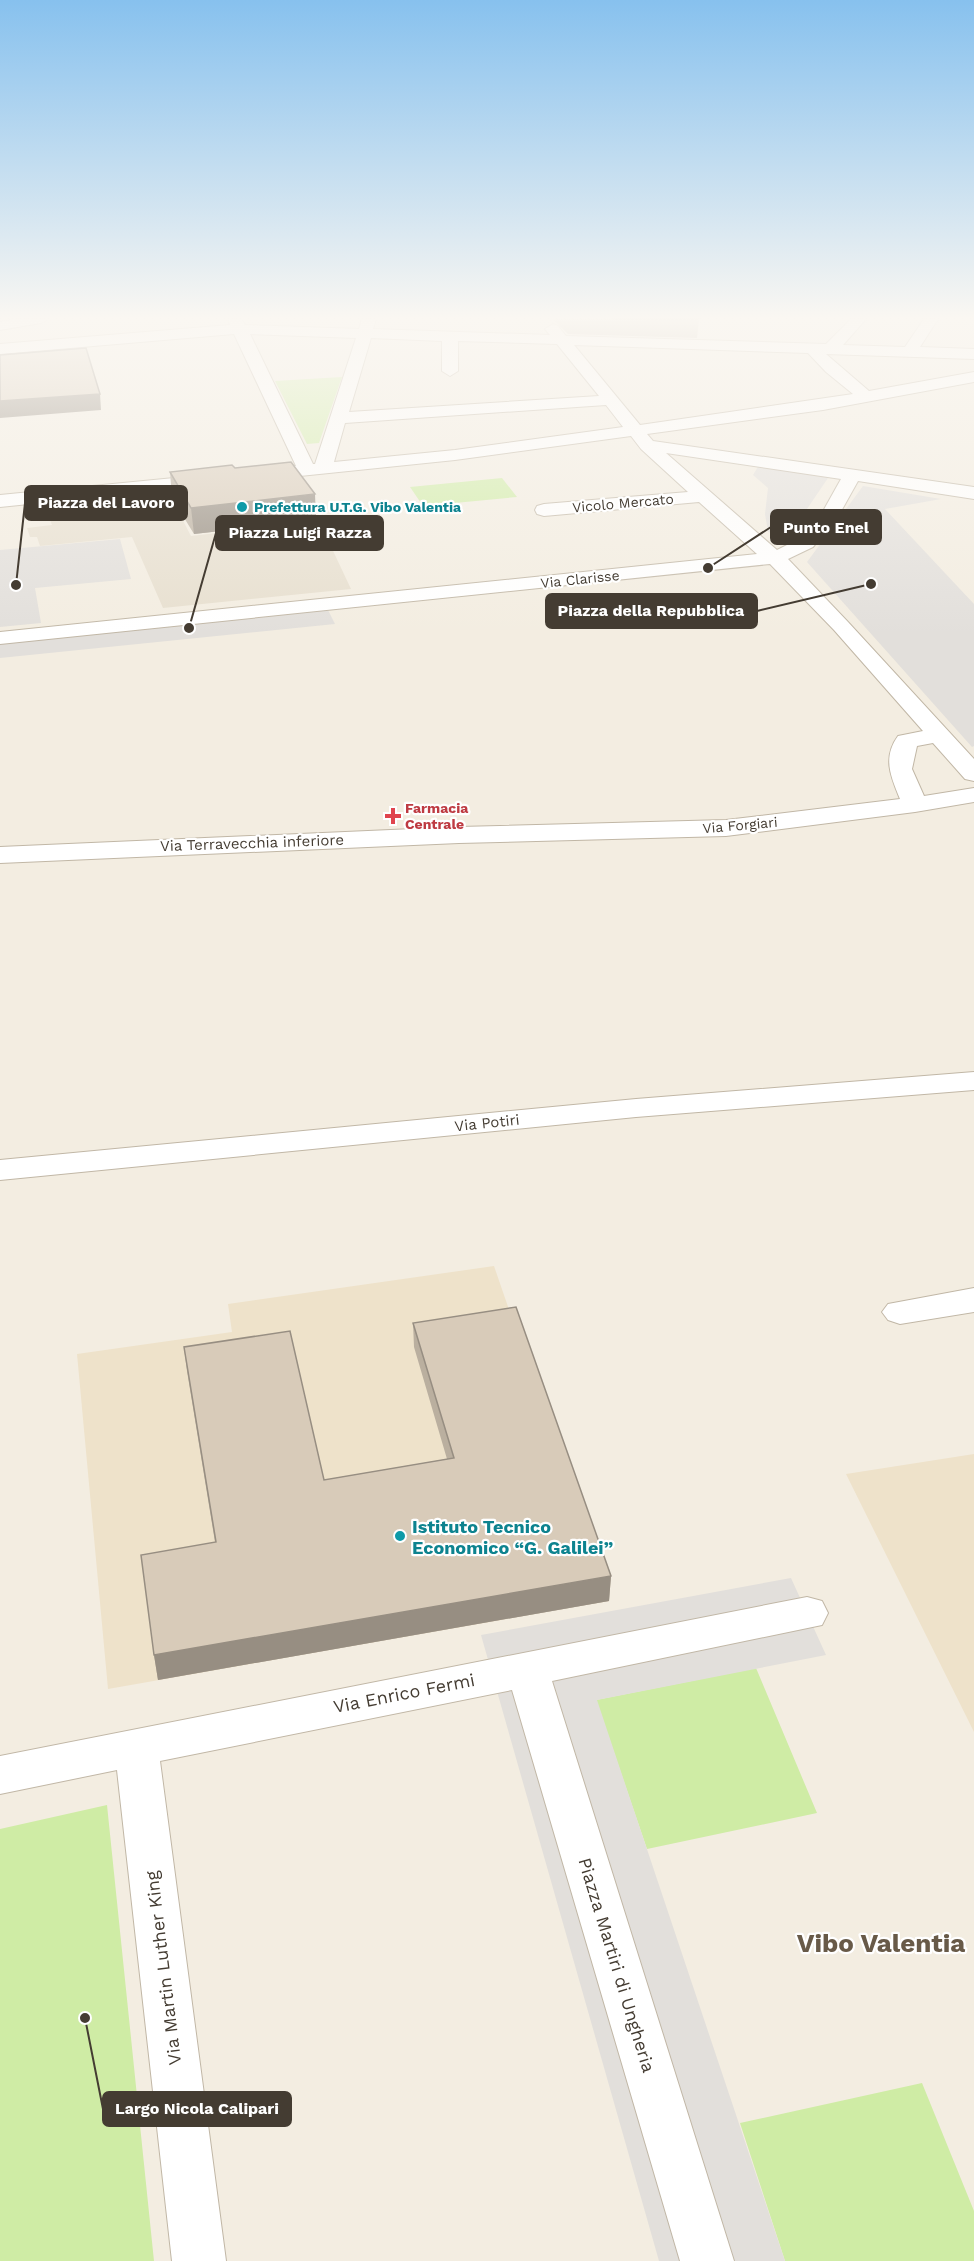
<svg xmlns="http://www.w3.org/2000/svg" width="974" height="2261" viewBox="0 0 974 2261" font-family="'Work Sans',sans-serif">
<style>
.residential{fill:#e7dfcf}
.education{fill:#eee2ca}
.green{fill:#cfeca5}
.parking{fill:#e2dfdb}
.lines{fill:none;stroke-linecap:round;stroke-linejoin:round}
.minor-casing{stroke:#c1b7a6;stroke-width:2}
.minor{fill:#fff;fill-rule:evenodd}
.wall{fill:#baaf9f}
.shaded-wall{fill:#978e82}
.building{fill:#d8cbb9;stroke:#978e82;stroke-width:1.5}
.culture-dot{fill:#0f9aa8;stroke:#fff;stroke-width:2}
.health-dot{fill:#e0444e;stroke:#fff;stroke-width:2}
.labels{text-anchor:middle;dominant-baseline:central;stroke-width:4.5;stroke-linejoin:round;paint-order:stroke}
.far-street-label{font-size:14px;fill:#443c32;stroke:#fff}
.far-culture-label{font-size:14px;font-weight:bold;fill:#0d838f;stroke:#fff;text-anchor:start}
.far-health-label{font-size:14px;font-weight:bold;fill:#be3a42;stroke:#fff;text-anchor:start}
.street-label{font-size:15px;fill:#443c32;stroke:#fff}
.near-culture-label{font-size:18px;font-weight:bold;fill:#0d838f;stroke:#fff;text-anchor:start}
.near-street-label{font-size:18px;fill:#443c32;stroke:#fff}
.near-district-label{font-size:26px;font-weight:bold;fill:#685a48;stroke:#fff}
.leader{fill:none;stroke:#443c32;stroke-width:2}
.callout-dot{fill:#443c32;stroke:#fff;stroke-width:2}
.callout{fill:#443c32;stroke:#443c32;stroke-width:2}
.callout-label{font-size:16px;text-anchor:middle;font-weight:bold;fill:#fff}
</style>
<rect width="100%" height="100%" fill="#f3ede1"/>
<path class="residential" d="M 166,488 L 191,536 L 319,521 L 351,589 L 163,608 L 132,537 L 40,546 L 37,537 L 30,537 L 27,528 L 52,525 L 43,501 Z"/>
<path class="education" d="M 494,1266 L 609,1601 L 108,1689 L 77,1354 L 232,1332 L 228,1304 Z
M 974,1454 L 974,1732 L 846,1474 Z"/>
<path class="green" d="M 342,377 L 319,443 L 307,444 L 275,381 Z
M 502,478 L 517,497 L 423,506 L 410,487 Z
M 756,1668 L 817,1813 L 647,1849 L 596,1700 Z
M 107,1805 L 154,2261 L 0,2261 L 0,1829 Z
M 922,2083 L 974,2211 L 974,2261 L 785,2261 L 740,2123 Z"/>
<path class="parking" d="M 759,465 L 828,478 L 788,537 L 768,532 L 765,514 L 768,488 L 753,475 Z
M 863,486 L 941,499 L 885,509 L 974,604 L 974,746 L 972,747 L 807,562 Z
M 120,539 L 131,579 L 35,588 L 41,623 L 0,627 L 0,550 Z
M 326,606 L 335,624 L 0,658 L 0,639 Z
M 791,1578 L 826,1655 L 597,1700 L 785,2261 L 659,2261 L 481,1635 Z"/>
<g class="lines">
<defs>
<path id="minor" d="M 16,319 L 48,319 L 41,323 L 0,330 L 0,322 Z
M 228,319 L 242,319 L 245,325 L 359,329 L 362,319 L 376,319 L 373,329 L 550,335 L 545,329 L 553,324 L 558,326 L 566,336 L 826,344 L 851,319 L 866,319 L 843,345 L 905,347 L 924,319 L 938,319 L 920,347 L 974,349 L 974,359 L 826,354 L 869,391 L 974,372 L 974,382 L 823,410 L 647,434 L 653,441 L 974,487 L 974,499 L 858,481 L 839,515 L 813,547 L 788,559 L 848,622 L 974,759 L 974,781 L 965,779 L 933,743 L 917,746 L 912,769 L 924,796 L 974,788 L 974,802 L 915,812 L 726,836 L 459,843 L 0,863 L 0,847 L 459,827 L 726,820 L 900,799 C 891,777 882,758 898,736 L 923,731 L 834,630 L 770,564 L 0,644 L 0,632 L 757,554 L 699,502 L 544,516 L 537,514 L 535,510 L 537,506 L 544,504 L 688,492 L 641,449 L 631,436 L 455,460 L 0,507 L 0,495 L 296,466 L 234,334 L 0,354 L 0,344 L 230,325 ZM 250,334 L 356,338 L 315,464 L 313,464 ZM 371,338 L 442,341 L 442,371 L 450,376 L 458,371 L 458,341 L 557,344 L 599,396 L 349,412 ZM 574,345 L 808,353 L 826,372 L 853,394 L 640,425 ZM 606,405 L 623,427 L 455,450 L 334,462 L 345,423 ZM 666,453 L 841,479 L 822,513 L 799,539 L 777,550 Z
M 974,1072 L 974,1090 L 636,1117 L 0,1180 L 0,1160 L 636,1099 Z
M 974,1288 L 974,1312 L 900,1324 L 888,1320 L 882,1312 L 888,1304 Z
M 807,1597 L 822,1601 L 828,1613 L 822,1625 L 552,1681 L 734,2261 L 680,2261 L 512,1690 L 160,1761 L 226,2261 L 172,2261 L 117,1770 L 0,1794 L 0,1756 Z"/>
</defs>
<use href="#minor" class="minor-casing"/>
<use href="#minor" class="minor"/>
</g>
<path class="wall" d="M 553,319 L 699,319 L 697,338 L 568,334 Z
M 235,468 L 316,520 L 194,534 L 172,498 L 170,472 Z
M 413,1323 L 611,1576 L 609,1601 L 158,1680 L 154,1655 L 215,1542 L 187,1371 L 184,1347 L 324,1480 L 447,1459 L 414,1347 Z"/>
<path class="shaded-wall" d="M 100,394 L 101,410 L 0,418 L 0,401 Z
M 315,494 L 316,520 L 194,534 L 191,508 Z
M 611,1576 L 609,1601 L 158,1680 L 154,1655 Z"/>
<path class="building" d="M 614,319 L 699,319 L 698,321 Z
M 86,348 L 100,394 L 0,401 L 0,355 Z
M 291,462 L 315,494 L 191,508 L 170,472 L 232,465 L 235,468 Z
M 516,1307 L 611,1576 L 154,1655 L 141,1555 L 216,1542 L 184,1347 L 290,1331 L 324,1480 L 454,1458 L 413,1323 Z"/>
<linearGradient id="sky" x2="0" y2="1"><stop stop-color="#87c1ee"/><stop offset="0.5" stop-color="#faf7f2"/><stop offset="1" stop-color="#faf7f2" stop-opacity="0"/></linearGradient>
<rect width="974" height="635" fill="url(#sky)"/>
<g class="culture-dot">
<circle cx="242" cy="507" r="6"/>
<circle cx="400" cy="1536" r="6"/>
</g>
<path class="health-dot" d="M390 807h6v6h6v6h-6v6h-6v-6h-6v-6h6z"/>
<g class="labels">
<g class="far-street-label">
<text transform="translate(623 503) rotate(-5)">Vicolo Mercato</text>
<text transform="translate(580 579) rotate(-6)">Via Clarisse</text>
<text transform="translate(740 825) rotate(-5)">Via Forgiari</text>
</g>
<g class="far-culture-label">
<text x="254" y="507">Prefettura U.T.G. Vibo Valentia</text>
</g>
<g class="far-health-label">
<text x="405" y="808">Farmacia<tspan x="405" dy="16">Centrale</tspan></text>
</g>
<g class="street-label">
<text transform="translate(252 843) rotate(-2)">Via Terravecchia inferiore</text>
<text transform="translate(487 1123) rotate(-6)">Via Potiri</text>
</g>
<g class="near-culture-label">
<text x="412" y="1526">Istituto Tecnico<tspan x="412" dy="21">Economico “G. Galilei”</tspan></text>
</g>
<g class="near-street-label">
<text transform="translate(404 1693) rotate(-11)">Via Enrico Fermi</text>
<text transform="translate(617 1965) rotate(73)">Piazza Martiri di Ungheria</text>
<text transform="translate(163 1968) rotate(-97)">Via Martin Luther King</text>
</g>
<g class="near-district-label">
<text x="881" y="1943">Vibo Valentia</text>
</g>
</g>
<path class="leader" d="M16 585L25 503M708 568L771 527M189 628L216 533M871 584L757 611M85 2018L103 2109"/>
<g class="callout-dot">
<circle cx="16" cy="585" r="6"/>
<circle cx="708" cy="568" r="6"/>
<circle cx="189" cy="628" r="6"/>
<circle cx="871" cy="584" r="6"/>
<circle cx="85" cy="2018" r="6"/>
</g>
<g class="callout">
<rect x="25" y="486" width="162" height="34" rx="6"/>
<rect x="771" y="510" width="110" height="34" rx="6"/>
<rect x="216" y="516" width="167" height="34" rx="6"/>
<rect x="546" y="594" width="211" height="34" rx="6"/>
<rect x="103" y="2092" width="188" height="34" rx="6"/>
</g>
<g class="callout-label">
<text x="106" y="508">Piazza del Lavoro</text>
<text x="826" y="533">Punto Enel</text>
<text x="300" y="538">Piazza Luigi Razza</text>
<text x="651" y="616">Piazza della Repubblica</text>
<text x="197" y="2114">Largo Nicola Calipari</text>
</g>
</svg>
